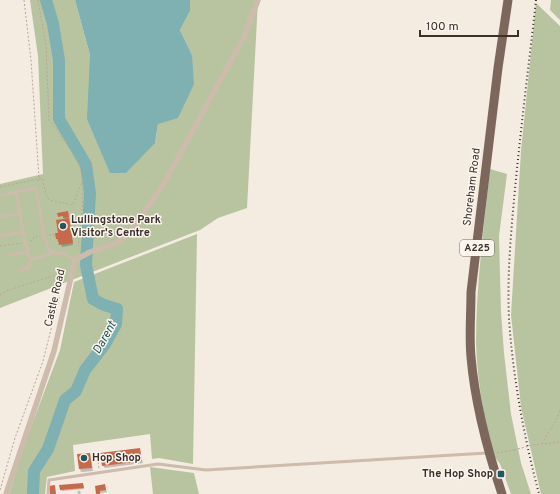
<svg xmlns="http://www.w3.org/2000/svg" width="560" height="494" viewBox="0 0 560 494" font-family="Overpass,sans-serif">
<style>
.green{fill:#b8c4a0}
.water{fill:#7fb0b2}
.shadow{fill:#0003}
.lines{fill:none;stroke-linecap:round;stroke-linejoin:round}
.river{stroke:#7fb0b2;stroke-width:12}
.building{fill:#c8694b}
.path{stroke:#b9a596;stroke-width:1;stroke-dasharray:2 2;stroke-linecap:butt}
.lane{stroke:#cdbbac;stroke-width:3}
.street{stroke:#cdbbac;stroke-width:5.5}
.primary{stroke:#7d675c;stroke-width:9}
.rail{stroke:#3b302b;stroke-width:2;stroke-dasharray:1 3;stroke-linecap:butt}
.path-bridge{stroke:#b9a596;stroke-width:1;stroke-dasharray:2 2;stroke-linecap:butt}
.poi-dot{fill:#1f5a5e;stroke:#fbf5ee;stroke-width:1.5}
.labels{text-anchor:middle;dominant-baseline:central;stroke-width:3;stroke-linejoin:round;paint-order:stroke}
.shield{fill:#fbf5ee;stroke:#756b66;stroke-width:1}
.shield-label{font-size:10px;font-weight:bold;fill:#3b302b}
.street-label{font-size:11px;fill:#3b302b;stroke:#fbf5ee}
.poi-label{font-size:11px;font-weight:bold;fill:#3b302b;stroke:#fbf5ee;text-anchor:start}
.water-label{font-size:12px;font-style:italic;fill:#1f5a5e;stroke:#fbf5ee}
</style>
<rect width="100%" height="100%" fill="#f4ebe1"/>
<path class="green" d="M 30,0 L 75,0 L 90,55 L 90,78 L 155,143 L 158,124 L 192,55 L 180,30 L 190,11 L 190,0 L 258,0 L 247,208 L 218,218 L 200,230 L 0,308 L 0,184 L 43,174 L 38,56 Z
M 551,0 L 560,0 L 560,20 L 550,10 Z
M 536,3 L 560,26 L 560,494 L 541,494 L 521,407 L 511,315 L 521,151 Z
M 490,169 L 507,174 L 499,236 L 501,312 L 504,353 L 511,414 L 521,463 L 531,494 L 511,494 L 500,464 L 494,456 C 484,419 477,380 476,342 C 476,285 484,227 490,169 Z
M 197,234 L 193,464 L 159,458 L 152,459 L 150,434 L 73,445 L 75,471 L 47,477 L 45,494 L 9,494 L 25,443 L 60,350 L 74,282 Z
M 150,467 L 194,473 L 199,494 L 153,494 Z"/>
<path class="water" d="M 75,0 L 190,0 L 190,11 L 180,30 L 192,55 L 194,84 L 178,118 L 158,124 L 155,143 L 126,173 L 110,173 L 87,119 L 90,55 Z"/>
<path class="shadow" d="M 67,212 L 69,218 L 67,218 L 70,222 L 73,245 L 62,247 L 60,241 L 58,242 L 57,239 L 65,220 L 64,216 Z
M 139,449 L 143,463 L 105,468 L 103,466 Z
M 90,454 L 91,457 L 93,471 L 81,472 L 80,469 L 78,455 Z
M 83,484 L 84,489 L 62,491 L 61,489 Z
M 105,486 L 107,492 L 97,494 Z"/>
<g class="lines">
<path class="river" d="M 33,494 L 34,471 L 48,449 L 65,400 L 76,391 L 85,370 L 105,344 L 116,324 L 117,309 L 104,305 L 93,299 L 86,265 L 90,193 L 86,165 L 59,119 L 59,60 L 53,24 L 46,0"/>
</g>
<path class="building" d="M 68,211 L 69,217 L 63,218 L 63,216 L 58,217 L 57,213 Z
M 69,218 L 73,243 L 59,245 L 58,239 L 56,239 L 55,233 L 58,233 L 56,220 Z
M 140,448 L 142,461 L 102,466 L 100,453 Z
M 90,453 L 92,468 L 79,469 L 77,454 Z
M 83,483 L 84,488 L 60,490 L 59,485 Z
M 105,484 L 106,490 L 100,491 L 100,494 L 96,494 L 95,486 Z
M 55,485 L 56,494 L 50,494 L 49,486 Z"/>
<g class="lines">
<path class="path" d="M 24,0 L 31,60 L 39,178 L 38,183
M 38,0 L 46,45 L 49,120 L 77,157 L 83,179 L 83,199 L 78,250
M 0,187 L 42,178 L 46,194 L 49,200 L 73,205 L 83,179
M 49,235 L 53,234 L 54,237 L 55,236
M 30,241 L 33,240 L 34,237 L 40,236
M 0,246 L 21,243
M 0,295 L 6,291 L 46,278 L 66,273
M 542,444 L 558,416 L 560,410
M 533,445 L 560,442
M 497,453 L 514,450
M 91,462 L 98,461 L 99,468
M 0,490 L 15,438 L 43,361 L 60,294"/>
<path class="lane" d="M 16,193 L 25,242 L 29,257 L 32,259 L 54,253
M 2,195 L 36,188 L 44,235 L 48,248 L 54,253 L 64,253 L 75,260
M 0,217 L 20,213
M 1,236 L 23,232
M 8,255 L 27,252
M 19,271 L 29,267 L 32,259
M 79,492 L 79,494
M 48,494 L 49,480 L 158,464 L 206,470 L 487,453"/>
<path class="street" d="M 6,494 L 54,351 L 75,260 L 90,252 L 117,243 L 131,231 L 163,185 L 244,37 L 258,0"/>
<path class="primary" d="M 502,494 C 487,449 475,404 471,357 C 469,336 471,314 471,292 L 498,68 L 508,0"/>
<path class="rail" d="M 536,0 C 529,63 521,126 515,189 C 511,232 507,275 509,319 C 513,378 524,437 539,494"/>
<path class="path-bridge" d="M 514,450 L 533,445"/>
</g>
<g class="poi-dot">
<circle cx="63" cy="226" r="4"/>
<circle cx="84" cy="458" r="4"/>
<rect x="497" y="470" width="8" height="8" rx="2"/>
</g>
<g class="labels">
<rect class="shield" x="460" y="240" width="34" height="16" rx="3"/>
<g class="shield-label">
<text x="477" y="248">A225</text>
</g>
<g class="street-label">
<text transform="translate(472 187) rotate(-83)">Shoreham Road</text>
<text transform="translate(55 298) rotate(-77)">Castle Road</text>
</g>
<g class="poi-label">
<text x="71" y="220">Lullingstone Park<tspan x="71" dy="13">Visitor's Centre</tspan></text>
<text x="92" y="458">Hop Shop</text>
<text x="493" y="474" text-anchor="end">The Hop Shop</text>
</g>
<g class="water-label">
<text transform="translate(105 338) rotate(-61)">Darent</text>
</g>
</g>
<path d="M420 30v6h98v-6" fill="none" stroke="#3b302b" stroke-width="2"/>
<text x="426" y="30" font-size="12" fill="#3b302b" stroke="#fbf5ee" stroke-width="3" paint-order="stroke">100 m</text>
</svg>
